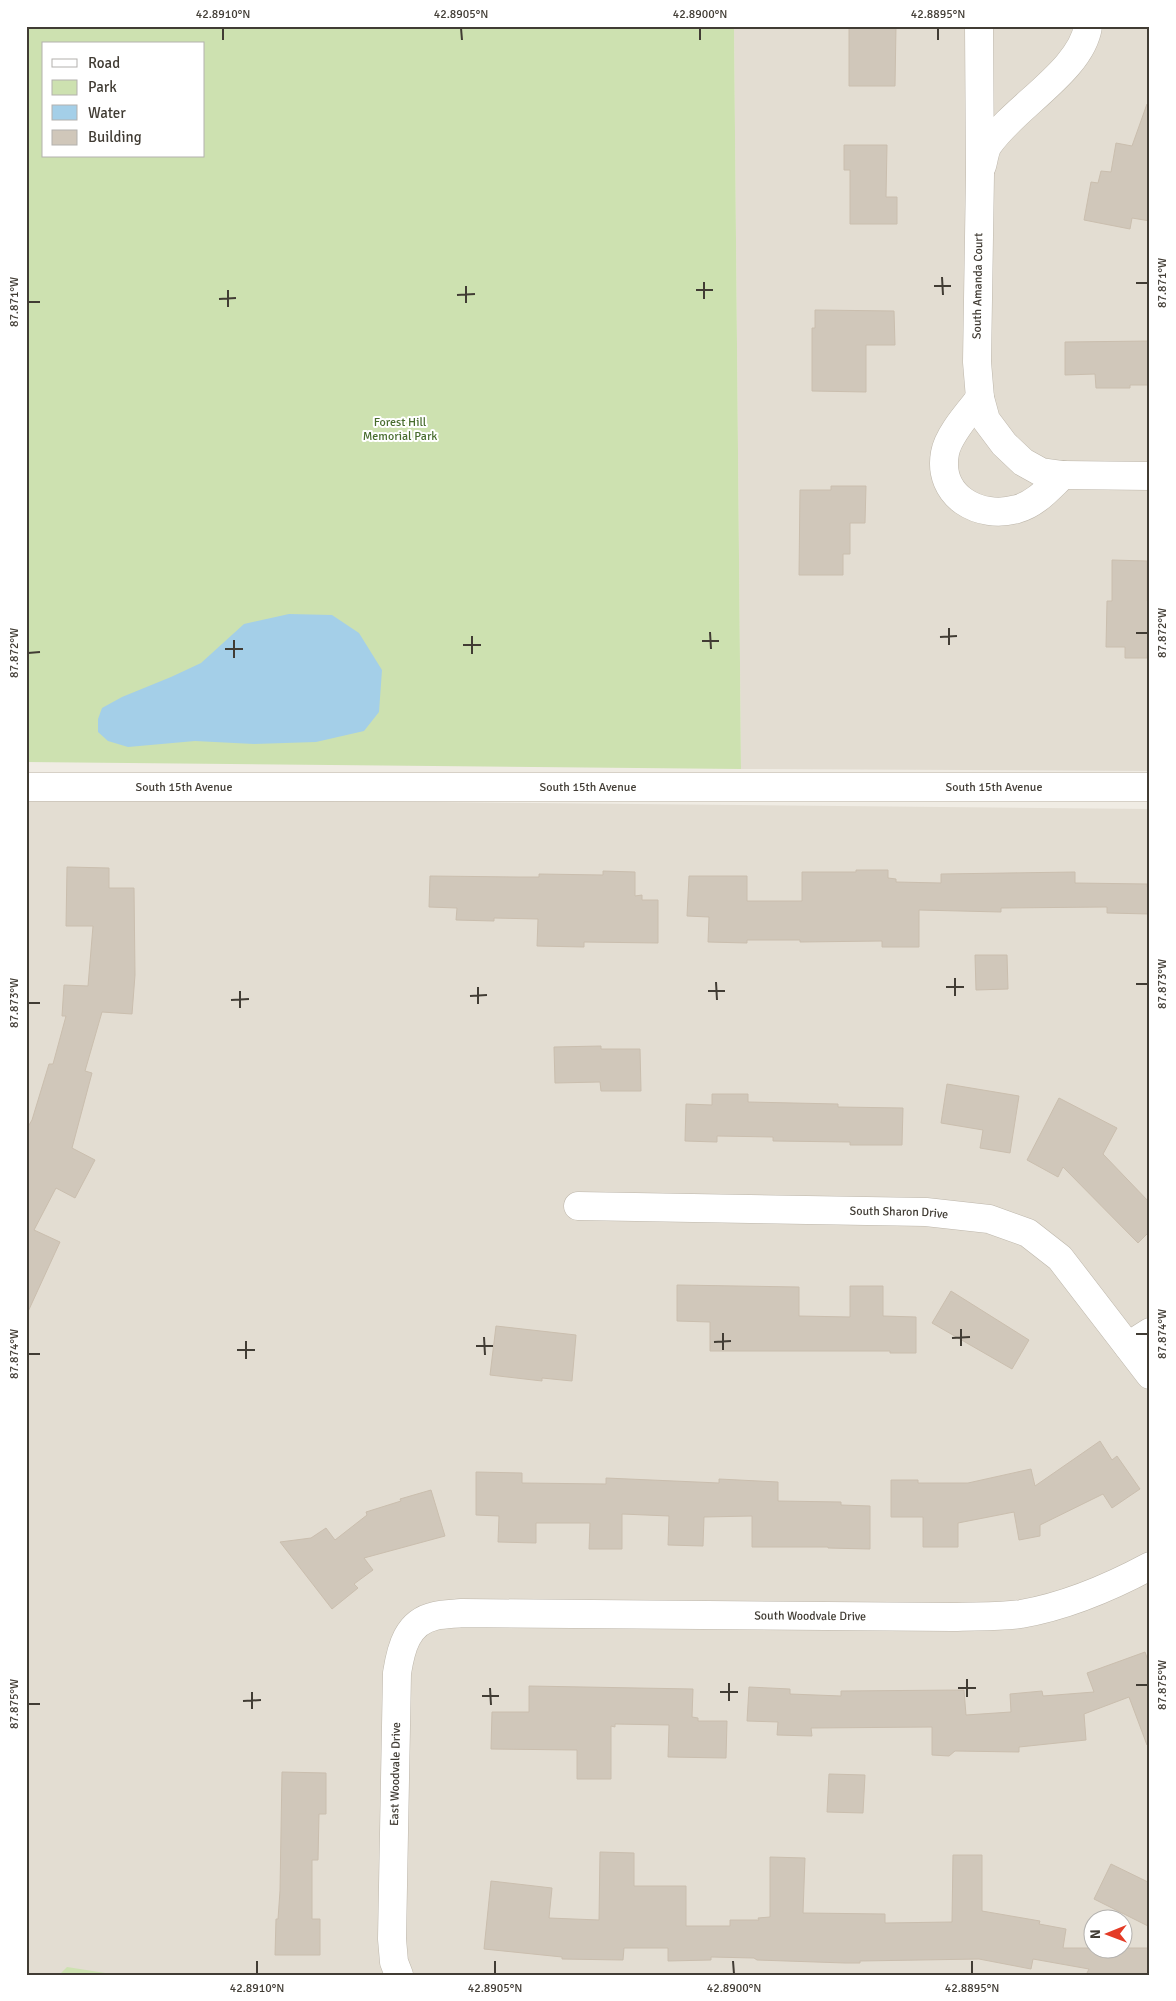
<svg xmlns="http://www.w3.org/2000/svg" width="1176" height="2001" viewBox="0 0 1176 2001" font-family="Signika,sans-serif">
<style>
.residential{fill:#e3ddd2;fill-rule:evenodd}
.green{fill:#cde1b0;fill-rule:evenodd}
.water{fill:#a4cfe8}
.building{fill:#d0c7ba;stroke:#cabeae}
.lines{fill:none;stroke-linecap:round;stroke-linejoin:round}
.minor-casing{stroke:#bdb6aa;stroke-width:29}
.tertiary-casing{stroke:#bdb6aa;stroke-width:29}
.minor{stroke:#fff;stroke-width:28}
.tertiary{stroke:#fff;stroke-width:28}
.ticks{fill:none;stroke:#413c34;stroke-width:2}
.labels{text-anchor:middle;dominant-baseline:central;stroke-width:4;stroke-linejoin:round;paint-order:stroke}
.street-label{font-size:12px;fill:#413c34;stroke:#fff}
.park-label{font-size:12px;fill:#486c2e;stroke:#fff}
.neatline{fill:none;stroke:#413c34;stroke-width:2}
.ticks-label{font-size:12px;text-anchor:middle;fill:#413c34}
</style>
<rect width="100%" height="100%" fill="#f0ece4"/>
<path class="residential" d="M 734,26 L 1150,26 L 1150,771 L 741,769 Z
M 26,798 L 1150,809 L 1150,1975 L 26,1975 ZM 1094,1918 L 1124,1918 L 1124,1948 L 1094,1948 Z"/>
<path class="green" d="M 26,26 L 734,26 L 741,769 L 26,762 ZM 44,44 L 204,44 L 204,156 L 44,156 Z
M 67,1967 L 118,1975 L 59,1975 Z"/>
<path class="water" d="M 289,614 L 332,615 L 359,633 L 382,670 L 379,712 L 364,731 L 316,742 L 254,744 L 195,741 L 128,747 L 108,741 L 98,732 L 98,719 L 102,708 L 122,697 L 171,677 L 201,663 L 244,624 Z"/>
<path class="building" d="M 849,26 L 896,26 L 895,86 L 849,86 Z
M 1147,104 L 1150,105 L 1150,221 L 1132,218 L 1130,229 L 1084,220 L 1091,182 L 1098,183 L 1101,171 L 1111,172 L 1116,143 L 1132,146 Z
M 844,145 L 887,145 L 886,197 L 897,197 L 897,224 L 850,224 L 850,170 L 844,170 Z
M 815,310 L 894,311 L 895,345 L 866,345 L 866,392 L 812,391 L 812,328 L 815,328 Z
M 1150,341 L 1150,385 L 1130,385 L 1130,388 L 1096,388 L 1095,374 L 1065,375 L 1065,342 Z
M 831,486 L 866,486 L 865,523 L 850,523 L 850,554 L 843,554 L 843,575 L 799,575 L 800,490 L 831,490 Z
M 1112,560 L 1147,561 L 1147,601 L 1150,601 L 1150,647 L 1148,647 L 1147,658 L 1125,658 L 1125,647 L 1106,647 L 1107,601 L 1112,601 Z
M 67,867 L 109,868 L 109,888 L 134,888 L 135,975 L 132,1014 L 102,1012 L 85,1071 L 92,1073 L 72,1148 L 95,1160 L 75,1198 L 56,1188 L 34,1230 L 60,1242 L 26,1316 L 26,1130 L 32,1120 L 49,1064 L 53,1064 L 66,1016 L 62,1016 L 64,985 L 88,986 L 93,926 L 66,926 Z
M 856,870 L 888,870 L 888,878 L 896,879 L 896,882 L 941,883 L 941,874 L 1075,872 L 1075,883 L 1147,884 L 1147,887 L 1150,887 L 1150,914 L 1107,913 L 1107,907 L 1001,908 L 1001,912 L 919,910 L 919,947 L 882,947 L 882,941 L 800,942 L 800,940 L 747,940 L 747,943 L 708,942 L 709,917 L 687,916 L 689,876 L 747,876 L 747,901 L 802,901 L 802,872 L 856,872 Z
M 603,871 L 635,872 L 635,896 L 642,895 L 642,900 L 658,900 L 658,943 L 584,942 L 584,947 L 537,946 L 538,919 L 494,918 L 494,921 L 456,920 L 457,908 L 429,907 L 430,876 L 518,877 L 539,877 L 539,874 L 603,875 Z
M 975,955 L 1007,955 L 1008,989 L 976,990 Z
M 601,1046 L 601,1049 L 640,1049 L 641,1091 L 601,1091 L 600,1082 L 555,1083 L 554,1047 Z
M 947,1084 L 1019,1096 L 1010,1153 L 980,1148 L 983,1130 L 941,1123 Z
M 712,1094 L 748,1094 L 748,1102 L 838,1104 L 838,1107 L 903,1108 L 902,1145 L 850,1145 L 850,1142 L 773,1141 L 773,1137 L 717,1136 L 717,1142 L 685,1141 L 686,1104 L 712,1105 Z
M 1059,1098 L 1117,1128 L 1103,1154 L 1150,1203 L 1150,1231 L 1138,1243 L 1063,1167 L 1058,1177 L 1027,1160 Z
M 677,1285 L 799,1287 L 799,1316 L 850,1317 L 850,1286 L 883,1286 L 883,1316 L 916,1317 L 916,1353 L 890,1353 L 890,1351 L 710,1351 L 710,1322 L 677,1321 Z
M 951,1291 L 1029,1340 L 1012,1369 L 932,1323 Z
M 496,1326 L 576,1335 L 572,1381 L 542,1378 L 542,1381 L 490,1375 Z
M 1100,1441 L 1112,1460 L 1117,1456 L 1140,1489 L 1112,1508 L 1103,1494 L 1040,1525 L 1040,1536 L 1019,1540 L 1014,1512 L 958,1523 L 958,1547 L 923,1547 L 923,1517 L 891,1517 L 891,1480 L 918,1480 L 918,1483 L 968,1483 L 1031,1469 L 1035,1486 Z
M 476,1472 L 522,1473 L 522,1483 L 606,1484 L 606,1478 L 719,1483 L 719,1479 L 778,1482 L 778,1501 L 841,1502 L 841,1505 L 870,1506 L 870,1549 L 828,1548 L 828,1547 L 752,1547 L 752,1516 L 704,1517 L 703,1546 L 668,1545 L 669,1516 L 622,1514 L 622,1549 L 589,1549 L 590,1523 L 536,1523 L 536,1543 L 498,1542 L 499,1516 L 476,1515 Z
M 431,1490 L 445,1536 L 364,1558 L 373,1570 L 354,1584 L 358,1588 L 332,1609 L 280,1542 L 311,1538 L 326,1528 L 335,1540 L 367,1515 L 366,1512 L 401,1501 L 400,1499 Z
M 1145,1652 L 1150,1666 L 1150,1745 L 1147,1745 L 1129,1697 L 1084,1714 L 1086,1740 L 1019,1747 L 1019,1752 L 955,1751 L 949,1756 L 932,1755 L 932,1727 L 811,1728 L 812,1736 L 777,1735 L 778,1722 L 747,1721 L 749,1687 L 790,1689 L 790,1694 L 841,1696 L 841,1691 L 964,1690 L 966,1715 L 1011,1712 L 1010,1694 L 1042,1691 L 1043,1696 L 1094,1692 L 1087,1673 Z
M 529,1686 L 693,1689 L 692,1717 L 698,1718 L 698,1721 L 727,1721 L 726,1758 L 668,1757 L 669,1725 L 615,1724 L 615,1727 L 611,1726 L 611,1779 L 577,1779 L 577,1750 L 491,1749 L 492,1712 L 529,1712 Z
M 282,1772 L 326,1773 L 326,1814 L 319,1814 L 318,1860 L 312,1860 L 312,1919 L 320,1919 L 320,1955 L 275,1955 L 276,1919 L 278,1919 L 280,1891 Z
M 829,1774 L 865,1775 L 863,1813 L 827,1812 Z
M 600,1852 L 634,1853 L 634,1886 L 686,1886 L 686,1926 L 730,1926 L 730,1920 L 759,1920 L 758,1918 L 770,1917 L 770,1857 L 805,1858 L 803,1913 L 885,1914 L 885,1923 L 952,1922 L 953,1855 L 982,1855 L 982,1911 L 1040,1921 L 1039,1924 L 1066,1929 L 1063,1948 L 1150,1948 L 1150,1975 L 1086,1975 L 1089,1969 L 1033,1959 L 1031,1969 L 979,1959 L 860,1961 L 860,1963 L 845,1963 L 757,1960 L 754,1958 L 711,1957 L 711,1960 L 668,1961 L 668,1948 L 624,1948 L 623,1960 L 562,1959 L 562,1957 L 484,1949 L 491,1881 L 552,1888 L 549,1918 L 599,1920 Z
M 1111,1864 L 1150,1883 L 1150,1927 L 1094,1899 Z"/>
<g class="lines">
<defs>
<g id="minor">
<path d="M 979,26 L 980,174 L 977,362 L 980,398 L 986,420 L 1004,444 L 1023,462 L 1041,472 L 1063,475 L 1150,476"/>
<path d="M 982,166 C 984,159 985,149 989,144 C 1014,107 1082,70 1088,26"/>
<path d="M 980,398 C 969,412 948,435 945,453 C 937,496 979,520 1017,509 C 1036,504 1049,488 1063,475"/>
<path id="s1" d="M 578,1206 L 926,1212 L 989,1219 L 1028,1233 L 1060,1258 L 1150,1375"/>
<path d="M 1128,1346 L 1150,1332"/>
<path id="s2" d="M 399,1975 L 394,1962 L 392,1939 L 397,1673 C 401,1648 407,1622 435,1616 C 444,1614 454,1614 462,1613 L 953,1617 C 975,1616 999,1617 1021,1614 C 1067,1606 1109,1588 1150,1566"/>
</g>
<g id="tertiary">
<path id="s3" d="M 26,787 L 1150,787"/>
</g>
</defs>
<use href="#minor" class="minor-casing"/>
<use href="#tertiary" class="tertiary-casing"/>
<use href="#minor" class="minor"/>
<use href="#tertiary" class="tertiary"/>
</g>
<path class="ticks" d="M 223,28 L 223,40M 461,28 L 462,40M 700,28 L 700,40M 938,28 L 938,40M 942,277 L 943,295M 704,282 L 704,299M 1136,283 L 1148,283M 466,286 L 466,303M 934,286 L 951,286M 228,290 L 228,307M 696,290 L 713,290M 457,295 L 475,294M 219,299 L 236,298M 28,302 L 40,302M 949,628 L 949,645M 710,632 L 711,649M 1136,633 L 1148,633M 472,636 L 472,654M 940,637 L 957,636M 234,640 L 234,658M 702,641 L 719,641M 463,645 L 481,645M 225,649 L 243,649M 28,653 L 40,652M 955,978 L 955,996M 716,982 L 717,1000M 1136,984 L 1148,984M 478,987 L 478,1004M 946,987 L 964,987M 240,991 L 240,1008M 708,991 L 725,991M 470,996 L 487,995M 231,1000 L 249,999M 28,1003 L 40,1003M 961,1329 L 961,1346M 723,1333 L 723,1350M 1136,1334 L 1148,1334M 484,1337 L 485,1355M 952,1338 L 970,1337M 246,1341 L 246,1359M 714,1342 L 731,1341M 476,1346 L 493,1346M 237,1350 L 255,1350M 28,1354 L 40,1354M 967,1679 L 967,1697M 729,1683 L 729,1701M 1136,1685 L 1148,1685M 490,1688 L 491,1705M 958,1688 L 976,1688M 252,1692 L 252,1709M 720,1692 L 738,1692M 482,1696 L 499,1696M 243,1701 L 261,1700M 28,1704 L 40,1704M 257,1961 L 257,1974M 495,1961 L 495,1974M 733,1961 L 734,1974M 972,1961 L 972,1974"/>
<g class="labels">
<g class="street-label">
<text transform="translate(978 286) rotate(-89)">South Amanda Court</text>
<text stroke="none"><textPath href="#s3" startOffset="158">South 15th Avenue</textPath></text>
<text stroke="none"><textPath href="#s3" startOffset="562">South 15th Avenue</textPath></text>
<text stroke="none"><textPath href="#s3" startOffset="968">South 15th Avenue</textPath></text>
<text stroke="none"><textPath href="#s1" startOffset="321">South Sharon Drive</textPath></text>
<text stroke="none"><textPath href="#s2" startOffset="752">South Woodvale Drive</textPath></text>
<text stroke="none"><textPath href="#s2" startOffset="202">East Woodvale Drive</textPath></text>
</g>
<g class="park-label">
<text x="400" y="422">Forest Hill<tspan x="400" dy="14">Memorial Park</tspan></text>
</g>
</g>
<rect width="1176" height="2001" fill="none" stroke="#ffffff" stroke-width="55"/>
<rect x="42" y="42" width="162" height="115" fill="#ffffff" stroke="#b3b1ae"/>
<rect x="52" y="59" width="25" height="8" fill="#ffffff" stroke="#b3b1ae"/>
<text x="88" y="68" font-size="15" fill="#413c34">Road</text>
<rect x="52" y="80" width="25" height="15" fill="#cde1b0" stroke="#b3b1ae"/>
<text x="88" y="92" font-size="15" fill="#413c34">Park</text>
<rect x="52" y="105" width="25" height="15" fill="#a4cfe8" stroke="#b3b1ae"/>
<text x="88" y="118" font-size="15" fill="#413c34">Water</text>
<rect x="52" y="130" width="25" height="15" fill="#d0c7ba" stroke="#b3b1ae"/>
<text x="88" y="142" font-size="15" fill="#413c34">Building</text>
<g transform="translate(1108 1934) rotate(269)"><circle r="24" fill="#ffffff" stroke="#b3b1ae"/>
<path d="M0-4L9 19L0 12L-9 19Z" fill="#e43b26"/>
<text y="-8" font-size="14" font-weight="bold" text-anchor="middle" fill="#413c34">N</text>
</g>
<rect x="28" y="28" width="1120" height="1946" class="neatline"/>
<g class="ticks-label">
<text x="223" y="18">42.8910°N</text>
<text x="461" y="18">42.8905°N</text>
<text x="700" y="18">42.8900°N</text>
<text x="938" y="18">42.8895°N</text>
<text transform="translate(1162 283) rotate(-90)" y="4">87.871°W</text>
<text transform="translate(14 302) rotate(-90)" y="4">87.871°W</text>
<text transform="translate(1162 633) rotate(-90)" y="4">87.872°W</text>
<text transform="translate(14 653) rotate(-90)" y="4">87.872°W</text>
<text transform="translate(1162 984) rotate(-90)" y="4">87.873°W</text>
<text transform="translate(14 1003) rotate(-90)" y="4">87.873°W</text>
<text transform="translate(1162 1334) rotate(-90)" y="4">87.874°W</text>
<text transform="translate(14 1354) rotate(-90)" y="4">87.874°W</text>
<text transform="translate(1162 1685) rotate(-90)" y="4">87.875°W</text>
<text transform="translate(14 1704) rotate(-90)" y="4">87.875°W</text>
<text x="257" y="1992">42.8910°N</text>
<text x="495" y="1992">42.8905°N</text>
<text x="734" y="1992">42.8900°N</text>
<text x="972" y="1992">42.8895°N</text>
</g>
</svg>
